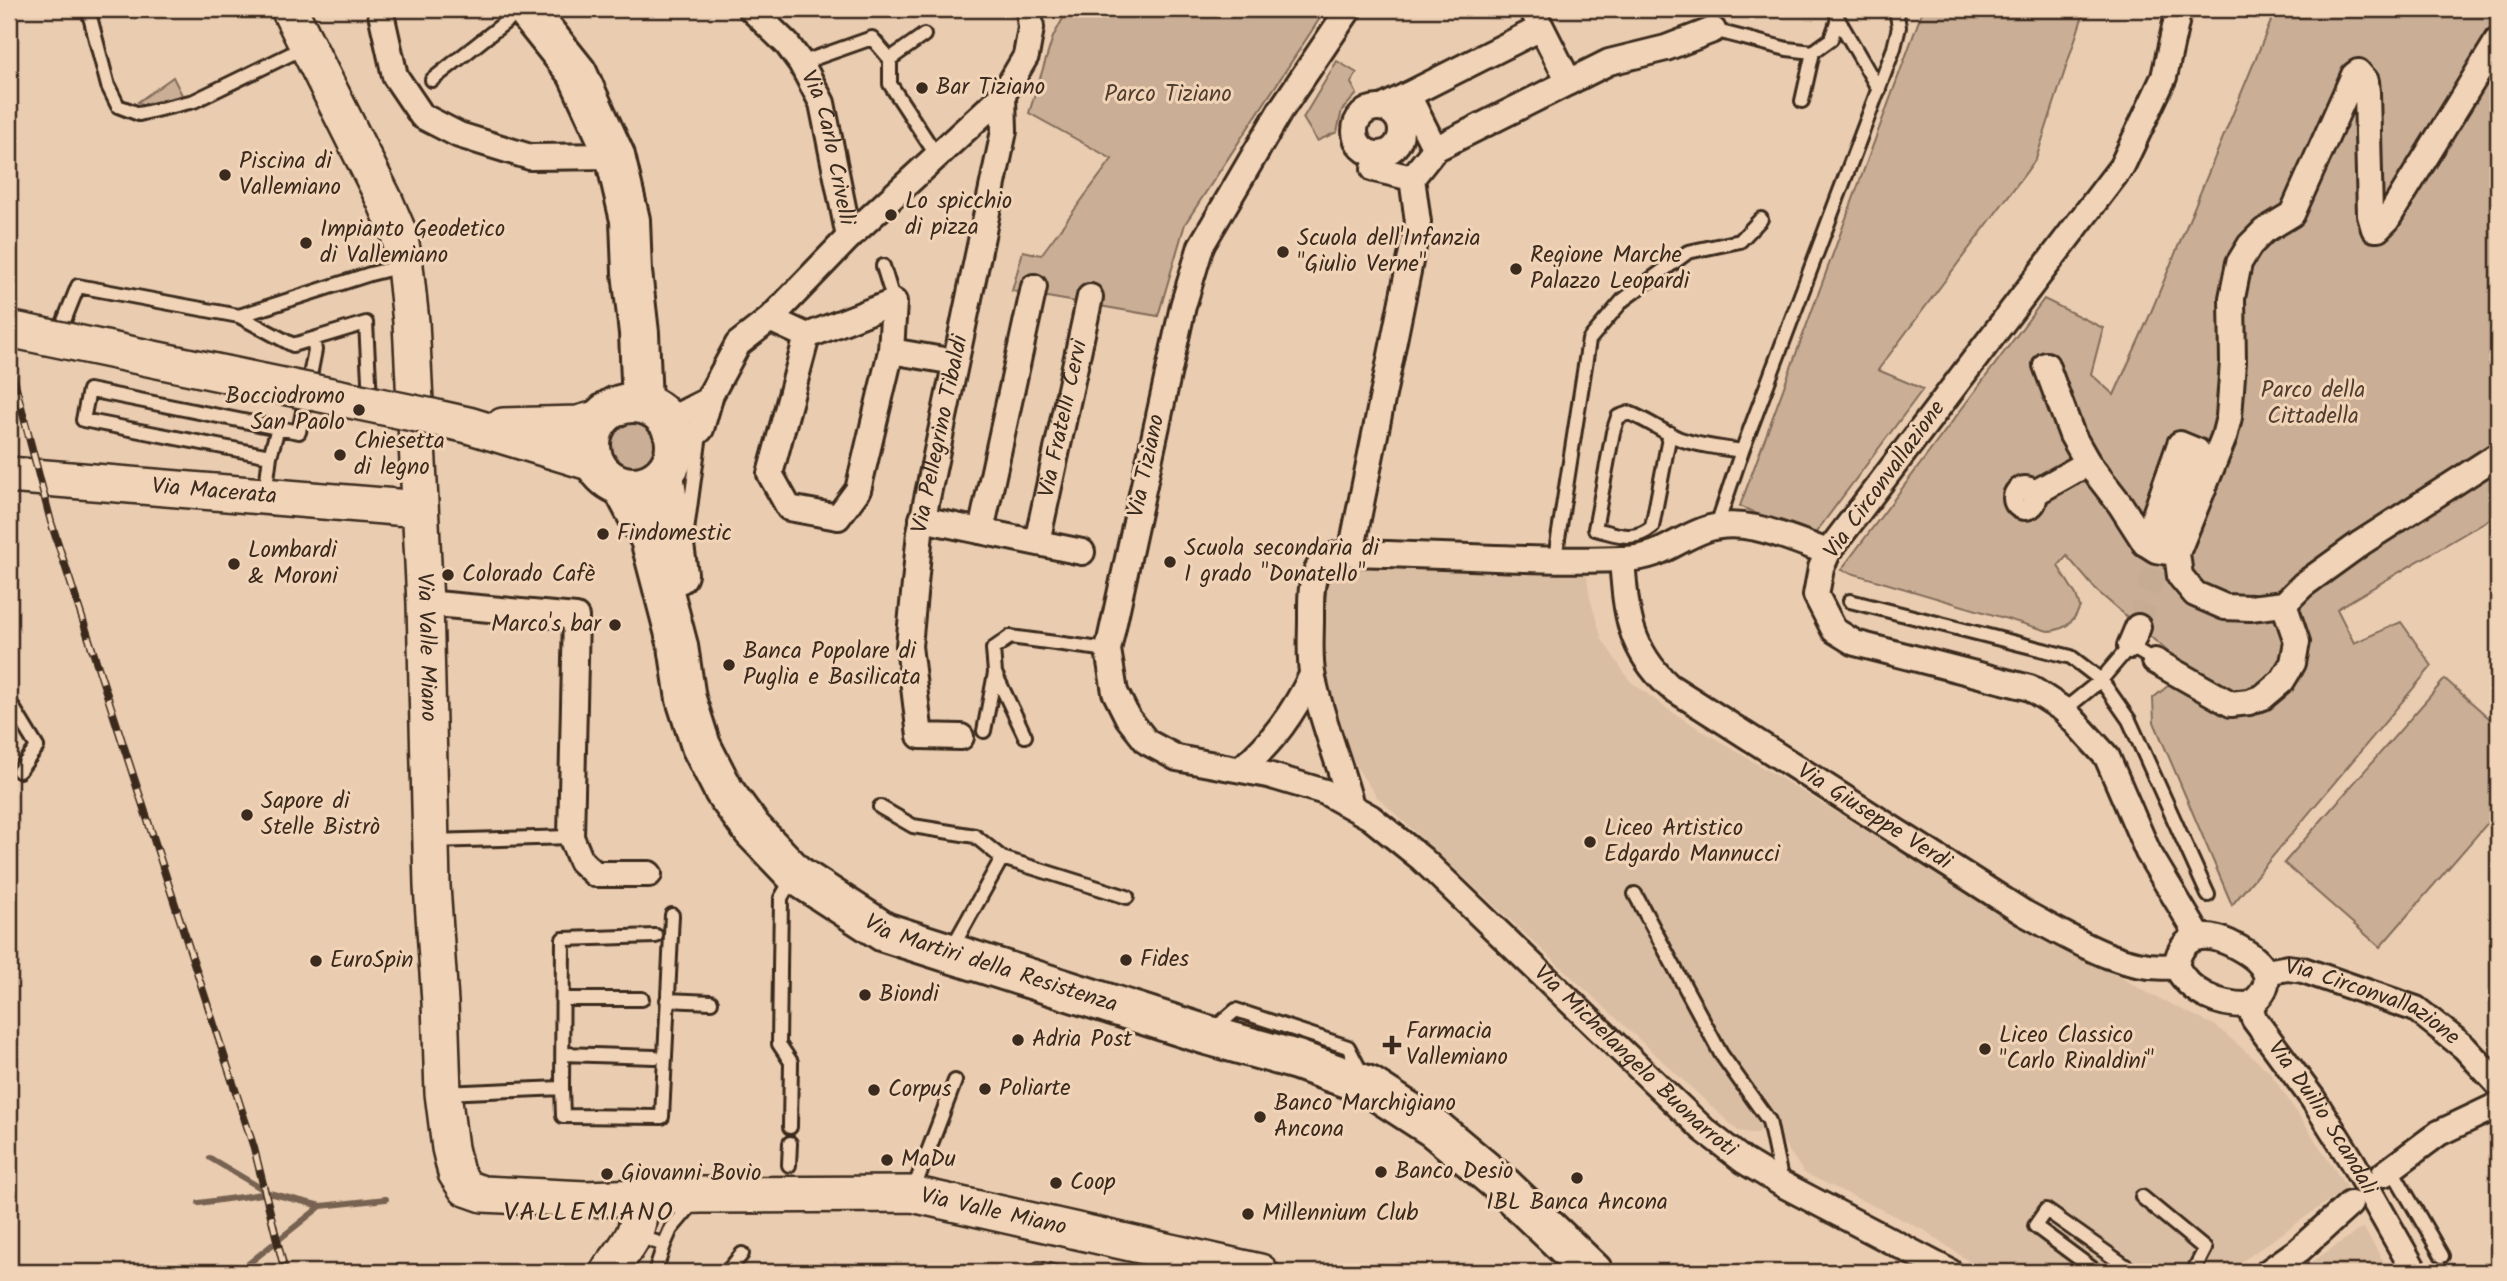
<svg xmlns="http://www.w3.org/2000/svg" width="2507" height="1281" viewBox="0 0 2507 1281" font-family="Kalam,sans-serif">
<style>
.built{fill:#dabea3}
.green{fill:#caaf96;stroke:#826c5a;stroke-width:2}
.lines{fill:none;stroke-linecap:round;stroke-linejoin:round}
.stream{stroke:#776251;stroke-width:6}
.street-tunnel{stroke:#c7ac94;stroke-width:24;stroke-dasharray:24 12;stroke-linecap:butt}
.lane-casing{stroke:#3b2a1e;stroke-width:18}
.street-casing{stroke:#3b2a1e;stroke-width:30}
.secondary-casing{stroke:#3b2a1e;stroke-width:40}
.primary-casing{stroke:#3b2a1e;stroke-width:44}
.lane{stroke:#f1d4b7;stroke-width:12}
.street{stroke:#f1d4b7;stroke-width:24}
.secondary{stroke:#f1d4b7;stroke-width:35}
.primary{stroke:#f1d4b7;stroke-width:38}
.rail-casing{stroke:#3b2a1e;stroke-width:8}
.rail{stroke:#f1d4b7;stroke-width:5;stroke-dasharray:16;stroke-linecap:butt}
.secondary-bridge-casing{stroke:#3b2a1e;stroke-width:40;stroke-linecap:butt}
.secondary-bridge{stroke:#f1d4b7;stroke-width:35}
.poi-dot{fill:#3b2a1e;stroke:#f1d4b7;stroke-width:2.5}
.labels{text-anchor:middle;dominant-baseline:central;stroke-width:6;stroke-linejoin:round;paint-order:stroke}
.poi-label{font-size:23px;fill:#3b2a1e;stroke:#f1d4b7;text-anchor:start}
.park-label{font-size:23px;fill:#503e30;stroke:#f1d4b7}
.street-label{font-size:23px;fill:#3b2a1e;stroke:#f1d4b7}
.quarter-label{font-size:26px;letter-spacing:2px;fill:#3b2a1e;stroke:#f1d4b7}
</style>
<rect width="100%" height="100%" fill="#eacdb1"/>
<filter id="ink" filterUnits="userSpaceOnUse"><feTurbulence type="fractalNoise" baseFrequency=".0143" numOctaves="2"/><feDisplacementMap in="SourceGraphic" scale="14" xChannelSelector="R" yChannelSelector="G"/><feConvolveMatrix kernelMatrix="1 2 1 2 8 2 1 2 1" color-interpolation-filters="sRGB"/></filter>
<g filter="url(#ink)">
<path class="built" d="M 1327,562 L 1585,562 L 1590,598 L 1602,639 L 1630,681 L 1669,710 L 2004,915 L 2060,943 L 2148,993 L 2216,1026 L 2270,1072 L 2347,1188 L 2227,1272 L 1984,1272 L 1924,1230 L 1804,1173 L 1769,1121 L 1757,1134 L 1738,1131 L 1376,796 L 1349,756 L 1329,701 L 1321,638 L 1321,584 Z
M 2363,1227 L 2390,1272 L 2297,1272 Z"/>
<path class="green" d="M 1068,9 L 1326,9 L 1185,224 L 1158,316 L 1012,291 L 1023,251 L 1041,255 L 1112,159 L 1029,113 L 1053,37 Z
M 1919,9 L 2085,9 L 2036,159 L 1878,370 L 1923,389 L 1811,539 L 1740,506 L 1922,12 Z
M 2276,9 L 2498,9 L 2498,514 L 2337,609 L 2354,643 L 2401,622 L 2432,666 L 2232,905 L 2154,722 L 2153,698 L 2169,685 L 2185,686 L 2180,662 L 2097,591 L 2067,556 L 2058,566 L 2076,595 L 2080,607 C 2073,623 2065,630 2048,631 L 1841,570 L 2044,299 L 2103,328 L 2091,374 L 2114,395 L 2149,317 Z
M 1337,61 L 1357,73 L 1351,83 L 1357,94 L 1342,110 L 1337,132 L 1317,141 L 1303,118 Z
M 173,77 L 184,99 L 149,110 L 138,102 Z
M611 444a22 22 0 1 1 44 0a22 22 0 1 1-44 0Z
M 2445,679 L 2498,726 L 2498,811 L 2380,947 L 2284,863 Z"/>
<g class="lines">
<path class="stream" d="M 210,1158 L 269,1193 L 321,1206 L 386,1199
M 199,1203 L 269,1193
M 238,1272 L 321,1206"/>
<path class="street-tunnel" d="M 2138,627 L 2165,539"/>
<defs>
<path id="lane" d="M 88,9 L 108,86 L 118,106 L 139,114 L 194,101 L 305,47
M 1835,9 L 1838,19 L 1879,90
M 1713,30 L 1787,49 L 1813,52
M 890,59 L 890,84 L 937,156
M 801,63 L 872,38 L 890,59 L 924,35
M 432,80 L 522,9
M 1802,101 L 1813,52 L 1831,39 L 1838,19
M 883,266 L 894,302
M 239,316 L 370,274 L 402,266
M 58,336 L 78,286 L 239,316 L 293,345 L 366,323 L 370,399
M 1670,433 L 1652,527 C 1633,543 1617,534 1595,529 L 1613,432 L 1618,417 L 1629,413 C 1647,420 1663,432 1680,439 C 1700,446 1722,448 1742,451
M 270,456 L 83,420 L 89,390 L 278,428
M 265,495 L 270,456 L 278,428 L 299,432 L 315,350 L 313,339
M 1717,525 L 1742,451 L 1894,48 L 1899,27 L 1896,9
M 687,531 L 700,434
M 1555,558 L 1589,340 L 1623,300 L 1688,252 L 1740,241 L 1761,219
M 1850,601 L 2071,657 L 2101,680 L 2129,720 L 2208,895
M 9,701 L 37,747 L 19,771
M 2064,710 L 2101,680 L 2130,646 L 2155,661
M 984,731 L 995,673
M 1025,736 L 995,673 L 993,649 L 1010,637 L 1108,650
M 880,807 L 913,826 L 975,836 L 1002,858
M 431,841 L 571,837
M 1635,894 L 1721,1054 L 1769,1121 L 1782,1183
M 952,948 L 1002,858 L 1127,897
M 563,999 L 642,999
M 667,1000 L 711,1002
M 1214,1029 L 1236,1010 L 1348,1047 L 1362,1074
M 563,1054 L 655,1057
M 562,1088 L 563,1116 L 662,1117 L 672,915
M 444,1093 L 562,1088 L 563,939 L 656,936
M 790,1127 L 791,1062 L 779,1044 L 781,898 L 793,877
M 789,1165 L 790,1143
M 2391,1168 L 2442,1256
M 913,1191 L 955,1081
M 2142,1197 L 2205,1249 L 2193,1272
M 636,1235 L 664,1245 L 655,1272
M 664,1245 L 671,1229 L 693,1203
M 727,1272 L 742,1254
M 1038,1272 L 1039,1269 L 1053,1272
M 2097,1272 L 2035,1226 L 2046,1210 L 2134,1272"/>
<g id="street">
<path d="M 380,9 L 395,76 L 422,116 L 459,135 L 530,157 L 615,156"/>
<path id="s1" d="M 751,9 L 787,44 L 801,63 L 822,103 L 849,237"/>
<path id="s2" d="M 1349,9 L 1280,111 L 1201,246 L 1183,306 L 1108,650 L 1115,692 L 1128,718 L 1147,742 L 1177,758 L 1268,775 L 1325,792 L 1370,817 L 1422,859 L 1704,1130 L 1744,1161 L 1782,1184 L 1950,1272"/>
<path d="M 1532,9 L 1569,82"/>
<path d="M 2179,9 L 2164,77 L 2122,166 L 1828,552 L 1821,568 L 1816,595 L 1834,630 L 1855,643 L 2030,688 L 2064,710 L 2107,757 L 2148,852 L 2199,937"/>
<path d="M 2498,40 L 2387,220 L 2378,229 L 2374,229 L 2370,215 L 2367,92 L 2366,81 L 2358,72 L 2354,75 L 2292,214 L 2264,231 L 2250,245 L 2239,263 L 2232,298 L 2233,362 L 2229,417 L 2224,437 L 2177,553 L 2180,576 L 2195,594 L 2225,607 L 2250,608 L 2284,604 L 2303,585 L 2361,543 L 2498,455"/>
<path d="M 1408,95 L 1435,149"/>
<circle cx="1378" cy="131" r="23"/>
<path d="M 1382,108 L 1541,28"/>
<path d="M 1374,169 L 1412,178"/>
<path d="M 770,319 L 807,336 L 894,302 L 891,351 L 858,490 L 838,517 L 789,508 L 770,474 L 807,336"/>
<path d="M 891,351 L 955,362"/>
<path d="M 2046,365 L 2072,435 L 2088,463 L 2120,504 L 2145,543 L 2156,550 L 2177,553"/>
<path d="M 665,417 L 679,415 L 709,400"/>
<path d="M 674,455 L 701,429 L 711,394 L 738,344 L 770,319 L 849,237 L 1003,95 L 1026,56 L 1031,28 L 1029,9"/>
<circle cx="2025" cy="498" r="9"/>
<path d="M 2033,494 L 2088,463"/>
<path d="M 922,519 L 1082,552"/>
<path d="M 981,531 L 1034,287"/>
<path id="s3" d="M 1037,542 L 1090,297"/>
<path d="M 2145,543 L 2180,444 L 2197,451 L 2165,539"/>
<path d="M 1351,553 L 1418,222 L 1412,178 L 1435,149 L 1609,62 L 1666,48 L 1713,30"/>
<path id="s4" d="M 1622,559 C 1626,611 1628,648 1669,686 L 2024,913 C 2070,937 2123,973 2176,966"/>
<path d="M 425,603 L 576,617 L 571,837 L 581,861 L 595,874 L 649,874"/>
<path d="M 2130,646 L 2138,627"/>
<path d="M 2155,661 L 2231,704 L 2249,702 L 2263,697 L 2282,681 L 2293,663 L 2297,642 L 2284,604"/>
<path id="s5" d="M 961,737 L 920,736 L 909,646 L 920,532 L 1004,131 L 1003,95"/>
<path d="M 1241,769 C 1273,742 1294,712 1312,675"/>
<path d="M 1351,806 C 1340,763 1322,722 1313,678 C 1309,660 1311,638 1311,619 C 1311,586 1309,554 1351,553 C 1441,555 1536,562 1625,559 C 1662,557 1672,542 1704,530 C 1743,515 1790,539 1828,552"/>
<path d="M 2176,966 C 2182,928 2213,933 2239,948 C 2266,963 2279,982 2250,1005"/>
<path d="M 2176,966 C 2190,994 2220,1006 2250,1005"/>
<path id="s6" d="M 2266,972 L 2288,968 L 2303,970 L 2416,1009 L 2464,1047 L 2498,1084"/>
<path id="s7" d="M 2250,1005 L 2254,1019 L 2313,1099 L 2352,1161 L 2415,1272"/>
<path d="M 2384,1174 L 2439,1133 L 2498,1105"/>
<path d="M 2268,1272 L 2299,1250 L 2350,1204"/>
</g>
<g id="secondary">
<path id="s8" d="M 289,9 L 384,199 L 399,234 L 405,266 L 411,322 L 425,603 L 432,886 L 440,1002 L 443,1093 L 450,1148 L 456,1173 L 466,1188 L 483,1194 L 585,1199 L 701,1195 L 912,1194 L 1260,1272"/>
<path d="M 432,417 L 468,425 L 596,464"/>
<path d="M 503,426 L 578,424 L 600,418"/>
<path id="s9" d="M 9,475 L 420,509"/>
<path d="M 608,1272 C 626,1248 644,1230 638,1198"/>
</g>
<g id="primary">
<path d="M 526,9 L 577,73 L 615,156 L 630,220 L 632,272 L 639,333 L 642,403"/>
<circle cx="633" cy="445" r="42"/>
<path d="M 664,474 L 678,574"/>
<path id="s10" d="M 622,486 L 650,539 L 678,646 L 686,699 L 701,746 L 724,791 L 752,829 L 795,874 L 884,932 L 1207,1035 L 1297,1060 L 1369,1086 L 1434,1128 L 1502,1185 L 1593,1272"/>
</g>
</defs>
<use href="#lane" class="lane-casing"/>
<use href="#street" class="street-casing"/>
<use href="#secondary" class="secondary-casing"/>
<use href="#primary" class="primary-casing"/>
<use href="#lane" class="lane"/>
<use href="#street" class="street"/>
<use href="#secondary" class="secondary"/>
<use href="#primary" class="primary"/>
<defs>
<path id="rail" d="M 9,360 L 51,522 L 254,1148 L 285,1272"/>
</defs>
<use href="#rail" class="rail-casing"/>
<use href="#rail" class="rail"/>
<defs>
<path id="secondary-bridge" d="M 9,329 L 432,417"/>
</defs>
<use href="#secondary-bridge" class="secondary-bridge-casing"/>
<use href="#secondary-bridge" class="secondary-bridge"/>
</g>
</g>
<g class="poi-dot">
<circle cx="922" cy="88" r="7"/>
<circle cx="225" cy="175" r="7"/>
<circle cx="891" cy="215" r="7"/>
<circle cx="306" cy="243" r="7"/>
<circle cx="1283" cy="252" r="7"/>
<circle cx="1516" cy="269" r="7"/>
<circle cx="359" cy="410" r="7"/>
<circle cx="340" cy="455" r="7"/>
<circle cx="603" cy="534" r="7"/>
<circle cx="1170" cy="562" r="7"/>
<circle cx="234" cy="564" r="7"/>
<circle cx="448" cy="575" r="7"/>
<circle cx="615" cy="625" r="7"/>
<circle cx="729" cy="665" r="7"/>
<circle cx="247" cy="815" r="7"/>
<circle cx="1590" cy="842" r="7"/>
<circle cx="1126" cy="960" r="7"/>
<circle cx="316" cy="961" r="7"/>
<circle cx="865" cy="995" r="7"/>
<circle cx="1018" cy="1040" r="7"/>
<path d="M1388.5 1034.5h7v7h7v7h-7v7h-7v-7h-7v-7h7z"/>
<circle cx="1985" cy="1049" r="7"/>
<circle cx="985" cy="1089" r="7"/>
<circle cx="874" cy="1090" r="7"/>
<circle cx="1260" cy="1117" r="7"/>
<circle cx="887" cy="1160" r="7"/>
<circle cx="1381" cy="1172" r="7"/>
<circle cx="607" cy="1174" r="7"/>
<circle cx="1577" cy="1178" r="7"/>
<circle cx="1056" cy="1183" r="7"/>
<circle cx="1248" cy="1214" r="7"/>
</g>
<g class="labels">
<g class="poi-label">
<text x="936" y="88">Bar Tiziano</text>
<text x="239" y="162">Piscina di<tspan x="239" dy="26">Vallemiano</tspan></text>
<text x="905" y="202">Lo spicchio<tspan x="905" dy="26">di pizza</tspan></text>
<text x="320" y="230">Impianto Geodetico<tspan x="320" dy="26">di Vallemiano</tspan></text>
<text x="1297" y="239">Scuola dell'Infanzia<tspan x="1297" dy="26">"Giulio Verne"</tspan></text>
<text x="1530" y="256">Regione Marche<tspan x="1530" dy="26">Palazzo Leopardi</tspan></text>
<text x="345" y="397" text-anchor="end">Bocciodromo<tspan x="345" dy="26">San Paolo</tspan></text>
<text x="354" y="442">Chiesetta<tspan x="354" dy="26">di legno</tspan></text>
<text x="617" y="534">Findomestic</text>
<text x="1184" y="549">Scuola secondaria di<tspan x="1184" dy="26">I grado "Donatello"</tspan></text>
<text x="248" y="551">Lombardi<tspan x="248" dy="26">&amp; Moroni</tspan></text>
<text x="462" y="575">Colorado Cafè</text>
<text x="601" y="625" text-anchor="end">Marco's bar</text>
<text x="743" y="652">Banca Popolare di<tspan x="743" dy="26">Puglia e Basilicata</tspan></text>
<text x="261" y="802">Sapore di<tspan x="261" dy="26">Stelle Bistrò</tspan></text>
<text x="1604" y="829">Liceo Artistico<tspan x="1604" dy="26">Edgardo Mannucci</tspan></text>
<text x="1140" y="960">Fides</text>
<text x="330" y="961">EuroSpin</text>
<text x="879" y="995">Biondi</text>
<text x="1406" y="1032">Farmacia<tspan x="1406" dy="26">Vallemiano</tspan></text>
<text x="1999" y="1036">Liceo Classico<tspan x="1999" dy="26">"Carlo Rinaldini"</tspan></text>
<text x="1032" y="1040">Adria Post</text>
<text x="999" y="1089">Poliarte</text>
<text x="888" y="1090">Corpus</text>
<text x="1274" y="1104">Banco Marchigiano<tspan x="1274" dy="26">Ancona</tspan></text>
<text x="901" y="1160">MaDu</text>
<text x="1395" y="1172">Banco Desio</text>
<text x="621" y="1174">Giovanni Bovio</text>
<text x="1070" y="1183">Coop</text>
<text x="1577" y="1203" text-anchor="middle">IBL Banca Ancona</text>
<text x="1262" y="1214">Millennium Club</text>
</g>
<g class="park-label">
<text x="1168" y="95">Parco Tiziano</text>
<text x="2313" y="391">Parco della<tspan x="2313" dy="26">Cittadella</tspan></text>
</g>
<g class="street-label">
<text stroke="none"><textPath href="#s1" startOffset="164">Via Carlo Crivelli</textPath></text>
<text stroke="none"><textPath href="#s3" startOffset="126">Via Fratelli Cervi</textPath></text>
<text stroke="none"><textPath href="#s5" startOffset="346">Via Pellegrino Tibaldi</textPath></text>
<text transform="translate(1147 466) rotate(-78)">Via Tiziano</text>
<text transform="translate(1885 480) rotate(-54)">Via Circonvallazione</text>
<text stroke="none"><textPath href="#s9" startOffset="206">Via Macerata</textPath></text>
<text stroke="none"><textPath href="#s8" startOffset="665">Via Valle Miano</textPath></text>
<text stroke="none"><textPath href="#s4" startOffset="383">Via Giuseppe Verdi</textPath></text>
<text stroke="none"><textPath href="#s10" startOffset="651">Via Martiri della Resistenza</textPath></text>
<text stroke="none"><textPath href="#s6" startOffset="114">Via Circonvallazione</textPath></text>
<text stroke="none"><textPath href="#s2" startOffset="1395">Via Michelangelo Buonarroti</textPath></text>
<text stroke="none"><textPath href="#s7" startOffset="135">Via Duilio Scandali</textPath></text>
<text stroke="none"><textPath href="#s8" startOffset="1741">Via Valle Miano</textPath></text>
</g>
<g class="quarter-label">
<text x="589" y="1213">VALLEMIANO</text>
</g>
</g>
<rect width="2507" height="1281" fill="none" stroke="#f1d4b7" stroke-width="35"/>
<rect x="18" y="18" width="2472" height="1246" fill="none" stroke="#3b2a1e" stroke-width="2.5" filter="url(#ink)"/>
</svg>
